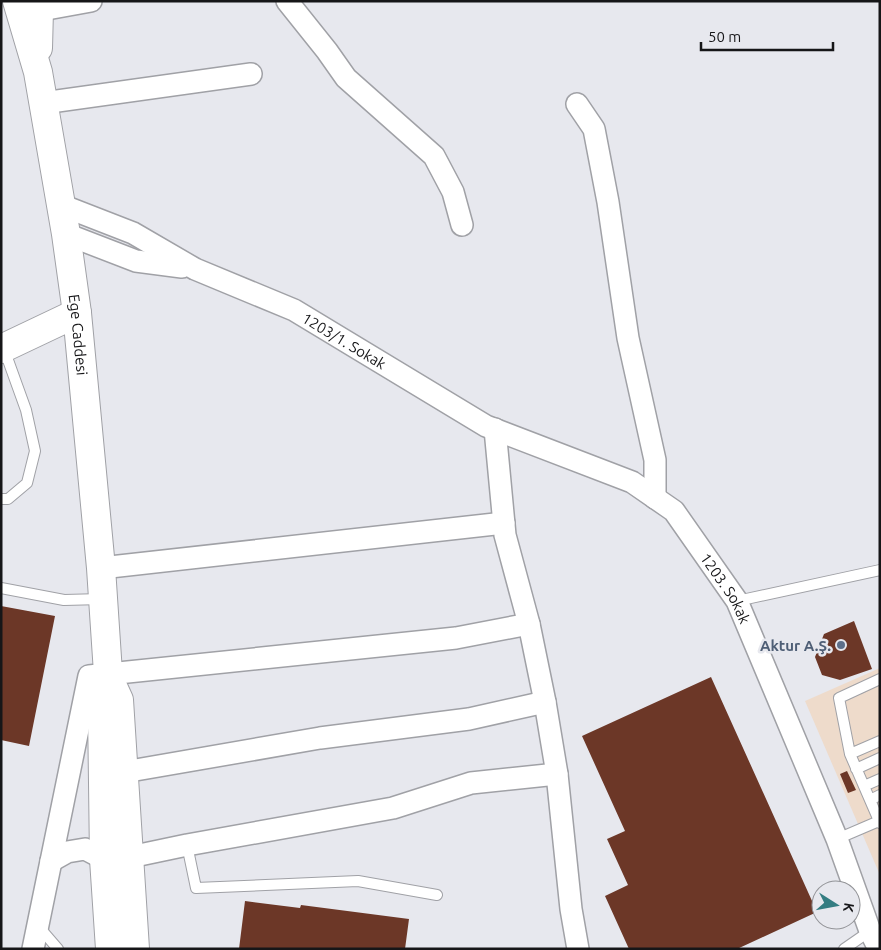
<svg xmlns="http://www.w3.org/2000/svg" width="881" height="950" viewBox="0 0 881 950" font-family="Ubuntu,sans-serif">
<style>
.commercial{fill:#eedbcb}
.building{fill:#6c3727}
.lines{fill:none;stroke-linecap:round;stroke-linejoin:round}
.lane-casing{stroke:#a0a1a6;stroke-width:12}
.street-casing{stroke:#a0a1a6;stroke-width:24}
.secondary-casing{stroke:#a0a1a6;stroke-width:30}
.lane{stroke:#fff;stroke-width:10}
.street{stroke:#fff;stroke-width:21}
.secondary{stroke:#fff;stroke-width:28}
.service-dot{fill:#5c6f8a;stroke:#e7e8ee;stroke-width:2}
.labels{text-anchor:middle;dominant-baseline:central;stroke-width:5;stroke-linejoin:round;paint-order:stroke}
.street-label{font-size:15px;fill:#161618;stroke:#e7e8ee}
.service-label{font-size:15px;font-weight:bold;fill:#4e5e75;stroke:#e7e8ee;text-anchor:end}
</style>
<rect width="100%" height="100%" fill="#e7e8ee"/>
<path class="commercial" d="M 880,668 L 880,875 L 805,701 Z"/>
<path class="building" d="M 1,606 L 55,616 L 29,746 L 1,740 Z
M 854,621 L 872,669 L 840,680 L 822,675 L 815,657 L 824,634 Z
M 711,677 L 817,912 L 737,949 L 629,949 L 605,896 L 628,885 L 607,839 L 625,831 L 582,736 Z
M 847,771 L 856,790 L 848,793 L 840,774 Z
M 245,901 L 300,908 L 301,905 L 409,919 L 405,949 L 239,949 Z"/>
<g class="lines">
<defs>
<path id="lane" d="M 1,499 L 8,499 L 27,483 L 35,451 L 26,410 L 4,349
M 1,588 L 64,600 L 102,599
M 737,601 L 880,570
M 880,679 L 839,698 L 850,754 L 880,823
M 850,754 L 880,741
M 856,769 L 880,758
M 864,786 L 880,779
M 870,800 L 880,795
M 837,839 L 879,821
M 187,845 L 196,888 L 358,881 L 437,895
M 39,927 L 58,949
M 844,949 L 870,931"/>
<g id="street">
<path d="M 287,1 L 327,51 L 346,78 L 434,156 L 453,192 L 462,225"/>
<path d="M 25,13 L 91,1"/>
<path d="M 43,103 L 251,74"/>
<path d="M 577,104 L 594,129 L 608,202 L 628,338 L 655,460 L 655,498"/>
<path id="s1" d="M 61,205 L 133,233 L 195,269 L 294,310 L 486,426 L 632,482 L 674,511 L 737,601 L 837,839 L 870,931 L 879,949"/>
<path d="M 66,234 L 136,261 L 182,267"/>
<path d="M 495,429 L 505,535 L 529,624 L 545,702 L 557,774 L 571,909 L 578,949"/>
<path d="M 101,568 L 504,523"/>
<path d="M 124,772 L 320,738 L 469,719 L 545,702"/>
<path d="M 51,861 L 67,852 L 85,849 L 104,859 L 130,857 L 187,845 L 393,808 L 471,783 L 557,774"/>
<path d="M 33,949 L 89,676 L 456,638 L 529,624"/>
</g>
<g id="secondary">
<path id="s2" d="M 17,1 L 38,72 L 66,234 L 77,313 L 101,568 L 108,673 L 102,707 L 104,859 L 110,949"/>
<path d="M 37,1 L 39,10 L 38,48"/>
<path d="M 1,349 L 77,313"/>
<path d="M 114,689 L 119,700 L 135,949"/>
</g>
</defs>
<use href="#lane" class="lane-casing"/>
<use href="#street" class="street-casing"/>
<use href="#secondary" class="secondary-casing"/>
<use href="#lane" class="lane"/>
<use href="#street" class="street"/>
<use href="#secondary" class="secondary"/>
</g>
<circle class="service-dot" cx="841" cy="645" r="5"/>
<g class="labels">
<g class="street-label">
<text stroke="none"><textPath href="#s2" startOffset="340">Ege Caddesi</textPath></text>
<text stroke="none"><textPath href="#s1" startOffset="315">1203/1. Sokak</textPath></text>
<text stroke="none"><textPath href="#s1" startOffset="781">1203. Sokak</textPath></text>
</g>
<g class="service-label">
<text x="831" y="645">Aktur A.Ş.</text>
</g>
</g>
<rect width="881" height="950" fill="none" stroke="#161618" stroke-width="5"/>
<g transform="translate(836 905) rotate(101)"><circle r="24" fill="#e7e8ee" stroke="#939498"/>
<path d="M0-4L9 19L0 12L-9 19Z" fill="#347d82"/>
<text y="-8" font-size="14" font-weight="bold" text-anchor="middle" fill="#161618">K</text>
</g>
<path d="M701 42v8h132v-8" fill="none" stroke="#161618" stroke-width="2.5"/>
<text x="708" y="42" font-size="15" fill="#161618" stroke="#e7e8ee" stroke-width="4" paint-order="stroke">50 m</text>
</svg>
